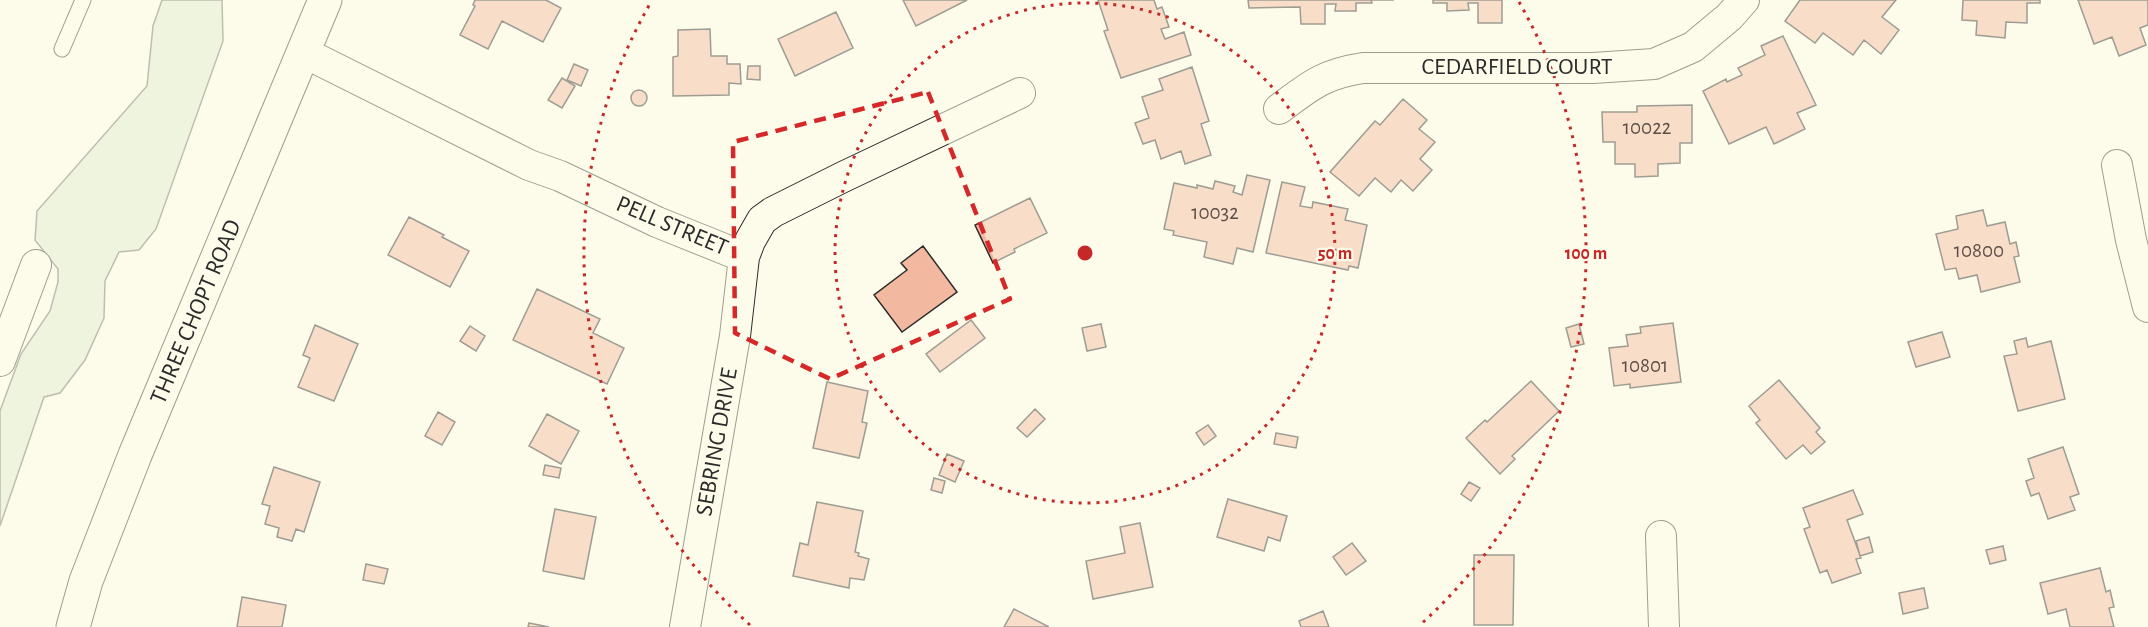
<svg xmlns="http://www.w3.org/2000/svg" width="2148" height="627" viewBox="0 0 2148 627" font-family="'Alegreya Sans',sans-serif">
<style>
.green{fill:#deebd1;stroke:#74746e;stroke-width:1.5}
.building{fill:#f2b8a0;stroke:#2b2b2b;stroke-width:1.5}
.lines{fill:none;stroke-linecap:round;stroke-linejoin:round}
.lane-casing{stroke:#2b2b2b;stroke-width:17}
.street-casing{stroke:#2b2b2b;stroke-width:32}
.secondary-casing{stroke:#2b2b2b;stroke-width:35}
.lane{stroke:#fdfbea;stroke-width:15}
.street{stroke:#fdfbea;stroke-width:30}
.secondary{stroke:#fdfbea;stroke-width:33}
.marked{fill:none;stroke:#d62828;stroke-width:4.5;stroke-dasharray:12 8;stroke-linejoin:round}
.ring{fill:none;stroke:#c62828;stroke-width:3;stroke-dasharray:3 6}
.labels{text-anchor:middle;dominant-baseline:central;stroke-width:4.5;stroke-linejoin:round;paint-order:stroke}
.number-label{font-size:21px;fill:#5d4e48}
.street-label{font-size:24px;fill:#2b2b2b;stroke:#fdfbea}
.centre{fill:#c62828;stroke:#fdfbea;stroke-width:3}
.ring-label{font-size:18px;text-anchor:middle;font-weight:bold;fill:#c62828;stroke:#fdfbea;stroke-width:4.5;stroke-linejoin:round;paint-order:stroke}
</style>
<rect width="100%" height="100%" fill="#fdfbea"/>
<path class="green" d="M 162,0 L 222,0 L 223,41 L 156,229 L 139,250 L 119,252 L 105,281 L 104,318 L 85,360 L 60,393 L 44,397 L 0,526 L 0,411 L 21,354 L 50,311 L 58,282 L 58,269 L 35,240 L 37,211 L 147,86 L 153,26 Z"/>
<path class="building" d="M 475,0 L 546,0 L 561,8 L 543,42 L 502,21 L 488,49 L 460,35 L 475,6 L 473,5 Z
M 903,0 L 967,0 L 916,26 Z
M 1098,0 L 1154,0 L 1157,9 L 1162,7 L 1169,27 L 1161,29 L 1165,39 L 1184,32 L 1191,55 L 1121,78 L 1104,31 L 1108,30 Z
M 1248,0 L 1394,0 L 1371,0 L 1372,3 L 1356,3 L 1356,11 L 1335,11 L 1336,4 L 1325,4 L 1325,24 L 1301,24 L 1300,7 L 1249,8 Z
M 1433,0 L 1502,0 L 1502,23 L 1478,23 L 1478,3 L 1468,3 L 1469,10 L 1447,11 L 1447,3 L 1433,3 Z
M 1800,0 L 1896,0 L 1882,17 L 1899,30 L 1881,54 L 1864,40 L 1853,55 L 1823,33 L 1815,43 L 1785,21 Z
M 1963,0 L 2040,0 L 2040,3 L 2027,3 L 2027,23 L 2006,22 L 2005,38 L 1976,35 L 1977,21 L 1962,20 Z
M 2078,0 L 2148,0 L 2148,25 L 2140,28 L 2146,45 L 2119,56 L 2112,37 L 2094,44 Z
M 836,12 L 853,48 L 795,76 L 778,39 Z
M 710,29 L 711,56 L 727,56 L 727,64 L 740,64 L 741,84 L 729,83 L 729,95 L 673,96 L 673,57 L 678,56 L 678,30 Z
M 1783,36 L 1816,105 L 1797,113 L 1805,129 L 1774,144 L 1766,127 L 1729,144 L 1703,91 L 1726,79 L 1727,82 L 1742,75 L 1738,68 L 1765,55 L 1761,46 Z
M 574,64 L 588,70 L 581,86 L 567,80 Z
M 748,66 L 760,66 L 760,80 L 747,79 Z
M 1192,67 L 1209,121 L 1201,124 L 1211,155 L 1185,164 L 1181,151 L 1161,159 L 1155,140 L 1143,144 L 1135,123 L 1149,118 L 1142,97 L 1163,90 L 1159,79 Z
M 562,78 L 575,86 L 562,108 L 548,100 Z
M631 98a8 8 0 1 1 16 0a8 8 0 1 1-16 0Z
M 1403,99 L 1427,120 L 1419,129 L 1435,142 L 1420,159 L 1432,170 L 1413,191 L 1401,180 L 1391,192 L 1375,178 L 1359,196 L 1330,172 L 1375,121 L 1380,125 Z
M 1692,105 L 1692,143 L 1680,143 L 1680,163 L 1658,164 L 1658,176 L 1635,177 L 1635,164 L 1615,164 L 1615,142 L 1603,142 L 1602,112 L 1637,112 L 1637,106 Z
M 1247,175 L 1270,180 L 1253,252 L 1237,248 L 1233,264 L 1204,257 L 1207,242 L 1173,235 L 1174,231 L 1164,229 L 1174,183 L 1197,188 L 1197,185 L 1213,189 L 1215,181 L 1235,186 L 1233,192 L 1242,195 Z
M 1282,182 L 1305,187 L 1300,206 L 1312,208 L 1313,202 L 1348,209 L 1345,220 L 1367,225 L 1358,268 L 1349,266 L 1348,270 L 1266,253 Z
M 1030,198 L 1047,233 L 1014,249 L 1015,252 L 993,263 L 975,225 Z
M 1983,210 L 1987,226 L 2005,222 L 2010,244 L 2016,242 L 2019,256 L 2014,257 L 2020,282 L 1981,292 L 1977,275 L 1959,279 L 1956,268 L 1945,270 L 1936,234 L 1958,229 L 1956,216 Z
M 409,217 L 444,235 L 442,237 L 469,251 L 450,287 L 388,255 Z
M 923,246 L 957,292 L 902,332 L 874,295 L 907,270 L 901,263 Z
M 537,289 L 600,319 L 593,333 L 624,348 L 607,384 L 513,340 Z
M 971,320 L 985,338 L 940,372 L 926,354 Z
M 1673,323 L 1681,382 L 1630,388 L 1630,384 L 1614,386 L 1609,348 L 1628,346 L 1626,335 L 1641,333 L 1640,327 Z
M 1101,324 L 1106,347 L 1087,351 L 1082,328 Z
M 1579,324 L 1584,344 L 1571,347 L 1566,328 Z
M 315,325 L 358,344 L 334,401 L 298,387 L 310,358 L 303,355 Z
M 470,326 L 485,336 L 476,351 L 460,341 Z
M 1942,332 L 1950,357 L 1916,367 L 1908,342 Z
M 2026,338 L 2028,347 L 2051,341 L 2065,399 L 2018,411 L 2004,356 L 2017,354 L 2014,341 Z
M 1779,380 L 1820,428 L 1816,432 L 1825,442 L 1811,454 L 1803,445 L 1786,459 L 1756,423 L 1760,420 L 1749,406 Z
M 1531,381 L 1559,411 L 1512,456 L 1515,459 L 1500,474 L 1466,438 L 1485,420 L 1487,422 Z
M 827,382 L 868,391 L 862,422 L 867,423 L 859,458 L 813,448 Z
M 1035,409 L 1045,419 L 1027,437 L 1017,428 Z
M 438,412 L 455,422 L 442,445 L 425,436 Z
M 547,414 L 579,431 L 561,464 L 529,446 Z
M 1208,425 L 1216,436 L 1204,445 L 1196,433 Z
M 1276,433 L 1298,437 L 1296,448 L 1274,444 Z
M 2063,447 L 2079,494 L 2070,497 L 2075,510 L 2048,519 L 2039,493 L 2031,496 L 2026,481 L 2034,478 L 2028,459 Z
M 947,454 L 964,461 L 955,482 L 939,475 Z
M 545,465 L 561,468 L 559,478 L 543,475 Z
M 274,467 L 320,482 L 304,532 L 296,529 L 292,541 L 277,537 L 279,528 L 265,524 L 270,506 L 262,504 Z
M 934,478 L 945,481 L 942,493 L 931,490 Z
M 1469,482 L 1480,488 L 1471,501 L 1461,494 Z
M 1853,490 L 1863,514 L 1847,520 L 1861,558 L 1856,559 L 1861,573 L 1832,583 L 1827,570 L 1820,573 L 1804,529 L 1810,527 L 1803,508 Z
M 1228,499 L 1287,516 L 1280,541 L 1268,537 L 1264,551 L 1217,537 Z
M 817,502 L 863,511 L 855,552 L 859,553 L 858,556 L 869,559 L 864,580 L 850,578 L 849,588 L 793,576 L 800,543 L 808,545 Z
M 555,509 L 596,517 L 584,579 L 543,571 Z
M 1140,523 L 1153,587 L 1093,599 L 1086,561 L 1125,553 L 1120,527 Z
M 1869,537 L 1873,552 L 1860,556 L 1856,541 Z
M 1352,543 L 1366,561 L 1346,575 L 1333,557 Z
M 2003,546 L 2006,560 L 1990,564 L 1986,550 Z
M 1474,555 L 1514,555 L 1513,625 L 1474,625 Z
M 366,564 L 388,569 L 384,584 L 363,580 Z
M 2100,568 L 2106,592 L 2110,590 L 2114,607 L 2109,608 L 2114,627 L 2070,627 L 2066,609 L 2048,614 L 2040,583 Z
M 1924,588 L 1928,608 L 1903,614 L 1899,593 Z
M 242,597 L 286,605 L 282,627 L 237,627 Z
M 1014,609 L 1049,627 L 1004,627 Z
M 1323,611 L 1329,627 L 1301,627 L 1299,621 Z
M 529,623 L 549,627 L 528,627 Z"/>
<g class="lines">
<defs>
<path id="lane" d="M 62,49 L 83,0"/>
<path id="street" d="M 305,53 L 529,165 L 560,176 L 657,222 L 744,257
M 1279,109 C 1310,86 1323,74 1363,68 L 1593,68 L 1654,64 L 1693,47 L 1729,17 L 1744,0
M 2117,165 L 2131,240 L 2148,307
M 0,361 L 36,265
M 1661,536 L 1664,627
M 685,627 L 735,336 L 744,257 L 750,241 L 762,220 L 773,212 L 843,177 L 1020,93"/>
<path id="secondary" d="M 73,627 L 86,581 L 135,455 L 325,0"/>
</defs>
<use href="#lane" class="lane-casing"/>
<use href="#street" class="street-casing"/>
<use href="#secondary" class="secondary-casing"/>
<use href="#lane" class="lane"/>
<use href="#street" class="street"/>
<use href="#secondary" class="secondary"/>
</g>
<path d="M0 0H2148V627H0ZM 928,92 L 1010,299 L 830,379 L 735,333 L 733,142 Z" fill="#fdfbea" fill-opacity=".55" fill-rule="evenodd"/>
<path class="marked" d="M 928,92 L 1010,299 L 830,379 L 735,333 L 733,142 Z"/>
<g class="ring">
<circle cx="1085" cy="253" r="250"/>
<path d="M750 625A501 501 0 0 1 651 2M1519 2A501 501 0 0 1 1420 625"/>
</g>
<g class="labels">
<g class="number-label">
<text x="1647" y="127">10022</text>
<text x="1215" y="212">10032</text>
<text x="1979" y="250">10800</text>
<text x="1645" y="365">10801</text>
</g>
<g class="street-label">
<text x="1517" y="67">CEDARFIELD COURT</text>
<text transform="translate(672 226) rotate(23)">PELL STREET</text>
<text transform="translate(196 312) rotate(-67)">THREE CHOPT ROAD</text>
<text transform="translate(717 442) rotate(-80)">SEBRING DRIVE</text>
</g>
</g>
<circle cx="1085" cy="253" r="9" class="centre"/>
<g class="ring-label">
<text x="1335" y="259">50 m</text>
<text x="1586" y="259">100 m</text>
</g>
</svg>
